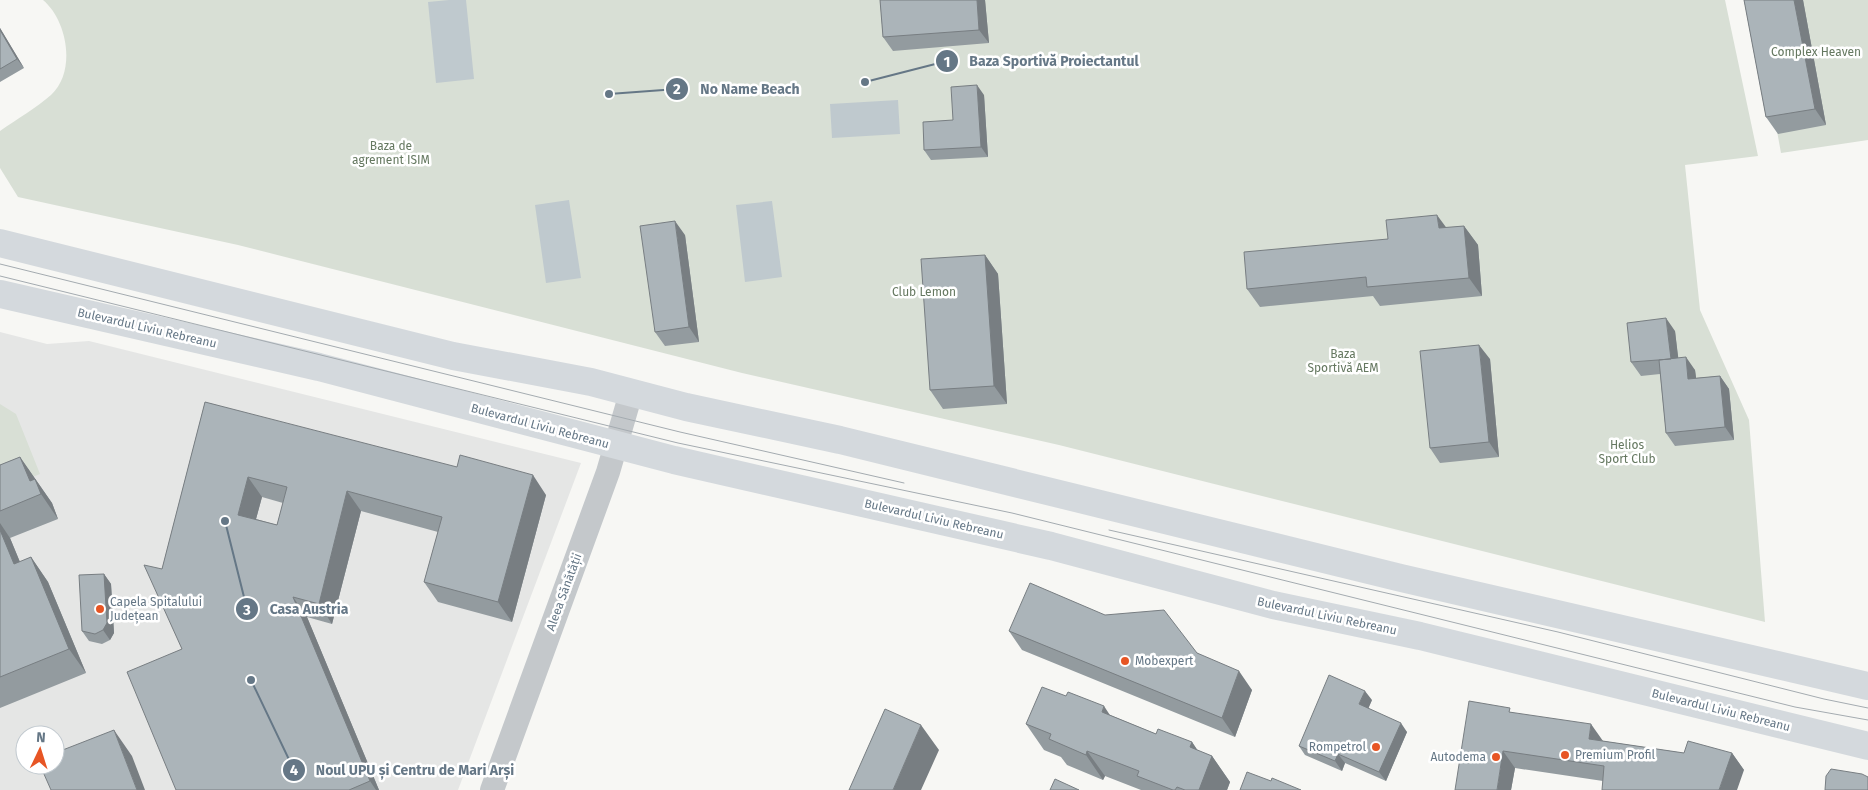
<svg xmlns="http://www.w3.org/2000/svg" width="1868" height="790" viewBox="0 0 1868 790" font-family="'Fira Sans',sans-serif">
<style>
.built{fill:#e5e6e5;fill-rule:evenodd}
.green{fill:#d8dfd5}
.water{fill:#bfc9ce}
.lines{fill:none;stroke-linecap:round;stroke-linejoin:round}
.minor{stroke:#c4c8cb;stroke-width:24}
.primary{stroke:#d4d9dd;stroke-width:28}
.tram{stroke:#a4abb0;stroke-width:1}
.wall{fill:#939b9f;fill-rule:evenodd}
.shaded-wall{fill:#787e82}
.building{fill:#abb4b9;stroke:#787e82;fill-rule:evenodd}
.poi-dot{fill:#e75524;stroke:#fff;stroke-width:2}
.labels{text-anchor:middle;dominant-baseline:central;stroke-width:5;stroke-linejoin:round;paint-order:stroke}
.park-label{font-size:12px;fill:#657860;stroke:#fff}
.street-label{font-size:12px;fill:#657786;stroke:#fff}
.poi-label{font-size:12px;fill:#657786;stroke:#fff;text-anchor:start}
.leader{fill:none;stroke:#657786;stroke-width:2}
.callout-dot{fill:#657786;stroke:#fff;stroke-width:2}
.mark-label{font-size:15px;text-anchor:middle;font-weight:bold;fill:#fff}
.callout-label{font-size:14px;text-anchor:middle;font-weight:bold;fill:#657786;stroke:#fff;stroke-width:5;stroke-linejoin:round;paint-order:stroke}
</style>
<rect width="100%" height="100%" fill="#f7f7f4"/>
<path class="built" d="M 0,332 L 47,344 L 89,341 L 581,463 L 458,790 L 0,790 ZM 25,735 L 55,735 L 55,765 L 25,765 Z"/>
<path class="green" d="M 43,0 L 1725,0 L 1758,156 L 1685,165 L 1700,310 L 1749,420 L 1765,622 L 1059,445 L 742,373 L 238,245 L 18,197 L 0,168 L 0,131 C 17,119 36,108 51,95 C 77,71 67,20 43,0 Z
M 1753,0 L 1868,0 L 1868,140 L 1781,153 Z
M 0,404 L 16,414 L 40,474 L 0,490 Z"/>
<path class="water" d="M 449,0 L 466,0 L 474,79 L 436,83 L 428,2 Z
M 898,100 L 900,134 L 832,138 L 830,104 Z
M 569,200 L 581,278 L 546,283 L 535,205 Z
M 772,201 L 782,277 L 745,282 L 736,205 Z"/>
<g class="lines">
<path class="minor" d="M 492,790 L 608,472 L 631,393"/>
<path class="primary" d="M 0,243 L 453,356 L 591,382 L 686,407 L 840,440 L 1401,578 L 1868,686
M 0,294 L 319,367 L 674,460 L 1051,546 L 1273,605 L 1420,636 L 1868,746"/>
<path class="tram" d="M 0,264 L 680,432 L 904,483
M 0,276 L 678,443 L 1012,513 L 1795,707 L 1868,720
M 1109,530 L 1558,632 L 1824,699 L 1868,708"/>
</g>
<path class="wall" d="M 880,0 L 985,0 L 989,43 L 893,51 L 883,37 Z
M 1744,0 L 1803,0 L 1826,125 L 1778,134 L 1766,117 Z
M 0,28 L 24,68 L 0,82 Z
M 984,95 L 988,157 L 931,160 L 924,150 Z
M 1464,226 L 1478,245 L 1482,296 L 1380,306 L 1373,296 L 1260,307 L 1247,289 L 1388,239 L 1446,228 Z
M 685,235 L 699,342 L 665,346 L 655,332 Z
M 985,255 L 998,274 L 1007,404 L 943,409 L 930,390 Z
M 1675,331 L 1678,358 L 1695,370 L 1696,378 L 1720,376 L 1729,389 L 1734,440 L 1675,446 L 1666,433 L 1660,374 L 1641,376 L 1631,362 Z
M 1490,359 L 1499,457 L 1440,463 L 1430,448 Z
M 205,402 L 546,495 L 512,622 L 438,602 L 424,582 L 438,532 L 361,511 L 332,624 L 307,617 L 379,790 L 176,790 L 182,649 L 162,569 ZM 262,497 L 283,503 L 277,525 L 256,519 Z
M 20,457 L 52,503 L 58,519 L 10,538 L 20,562 L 31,557 L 48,582 L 86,673 L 0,708 L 0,465 Z
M 104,574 L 111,584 L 114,633 L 110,640 L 102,644 L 89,641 L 82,631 Z
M 1105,615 L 1197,653 L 1252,690 L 1235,737 L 1022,650 L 1009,631 Z
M 1372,700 L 1368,708 L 1407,732 L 1386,781 L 1345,763 L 1342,771 L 1305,755 L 1299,746 Z
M 1469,701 L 1514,713 L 1603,741 L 1684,753 L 1732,753 L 1744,770 L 1603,781 L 1515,768 L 1511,790 Z
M 1110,715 L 1156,734 L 1192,742 L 1198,751 L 1212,756 L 1230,782 L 1227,790 L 1141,790 L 1105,776 L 1103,780 L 1067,765 L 1061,757 L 1044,750 L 1026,724 Z"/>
<path class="shaded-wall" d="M 977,0 L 985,0 L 989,43 L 979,30 Z
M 1794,0 L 1803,0 L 1826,125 L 1815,109 Z
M 0,28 L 24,68 L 17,59 L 0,30 Z
M 977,85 L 984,95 L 988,157 L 981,147 Z
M 1437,215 L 1451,234 L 1439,228 Z
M 675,221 L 685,235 L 699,342 L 689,327 Z
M 1464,226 L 1478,245 L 1482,296 L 1469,278 Z
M 985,255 L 998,274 L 1007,404 L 994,386 Z
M 1666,318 L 1675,331 L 1680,372 L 1671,359 Z
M 1479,345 L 1490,359 L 1499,457 L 1489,442 Z
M 1686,357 L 1695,370 L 1698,392 L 1688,379 Z
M 1720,376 L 1729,389 L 1734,440 L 1725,427 Z
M 20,457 L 52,503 L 58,519 L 41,494 L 30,481 Z
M 533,475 L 546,495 L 512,622 L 498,602 Z
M 248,477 L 262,497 L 252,534 L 238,515 Z
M 347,491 L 361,511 L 332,624 L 319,604 Z
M 0,523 L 10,538 L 31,589 L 14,564 L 0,530 Z
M 31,557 L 48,582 L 86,673 L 69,649 Z
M 104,574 L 111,584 L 114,633 L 110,640 L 103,630 Z
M 293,597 L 307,617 L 379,790 L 376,790 L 370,781 Z
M 1239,671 L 1252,690 L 1235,737 L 1222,718 Z
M 1365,691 L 1372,700 L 1366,714 L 1359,704 Z
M 1104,706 L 1121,732 L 1102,712 Z
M 1401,723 L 1407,732 L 1386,781 L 1379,772 Z
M 1591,724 L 1603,741 L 1589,739 Z
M 921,725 L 939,750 L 921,790 L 893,790 Z
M 114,730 L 132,756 L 145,790 L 137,790 Z
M 1192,742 L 1208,766 L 1212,756 L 1230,782 L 1227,790 L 1199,790 L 1190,747 Z
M 1087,751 L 1105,776 L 1103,780 L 1086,755 Z
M 1503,751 L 1515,768 L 1511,790 L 1497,790 Z
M 1732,753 L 1744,770 L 1737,790 L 1719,790 Z
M 1338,754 L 1345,763 L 1342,771 L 1335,761 Z"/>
<path class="building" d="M 880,0 L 977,0 L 979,30 L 883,37 Z
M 1744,0 L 1794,0 L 1815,109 L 1766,117 Z
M 0,30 L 17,59 L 0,69 Z
M 977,85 L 981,147 L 924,150 L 923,122 L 953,120 L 951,87 Z
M 1437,215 L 1439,228 L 1464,226 L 1469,278 L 1367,287 L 1366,277 L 1247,289 L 1244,252 L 1388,239 L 1386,220 Z
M 675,221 L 689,327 L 655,332 L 640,226 Z
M 985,255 L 994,386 L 930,390 L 921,259 Z
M 1666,318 L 1671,359 L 1631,362 L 1627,323 Z
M 1479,345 L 1489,442 L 1430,448 L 1420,351 Z
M 1686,357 L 1688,379 L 1720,376 L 1725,427 L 1666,433 L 1659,360 Z
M 205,402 L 457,467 L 460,455 L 533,475 L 498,602 L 424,582 L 442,517 L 347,491 L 319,604 L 293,597 L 370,781 L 349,790 L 176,790 L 127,672 L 182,649 L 144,565 L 162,569 ZM 248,477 L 287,487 L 277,525 L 238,515 Z
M 20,457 L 30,481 L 35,479 L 41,494 L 0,511 L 0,465 Z
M 0,530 L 14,564 L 31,557 L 69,649 L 0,677 Z
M 104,574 L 107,623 L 103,630 L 95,634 L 82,631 L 79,575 Z
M 1030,583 L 1105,615 L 1164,610 L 1197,653 L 1239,671 L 1222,718 L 1009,631 Z
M 1329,675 L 1365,691 L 1359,704 L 1401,723 L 1379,772 L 1338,754 L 1335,761 L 1299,746 Z
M 1042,687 L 1066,696 L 1068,692 L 1104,706 L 1102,712 L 1156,734 L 1158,729 L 1192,742 L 1190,747 L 1212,756 L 1199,790 L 1185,790 L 1177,787 L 1175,790 L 1173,790 L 1137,776 L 1139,771 L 1087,751 L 1086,755 L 1049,739 L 1051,734 L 1026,724 Z
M 1469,701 L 1510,708 L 1509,712 L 1591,724 L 1589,739 L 1684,753 L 1688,741 L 1732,753 L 1719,790 L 1602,790 L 1604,766 L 1503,751 L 1497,790 L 1455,790 Z
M 885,709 L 921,725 L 893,790 L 849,790 Z
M 114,730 L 137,790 L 51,790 L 40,765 L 55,765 L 55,753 Z
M 1831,769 L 1862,774 L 1868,777 L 1868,790 L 1825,790 L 1826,776 Z
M 1247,772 L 1271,781 L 1272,778 L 1301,790 L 1240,790 Z
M 1055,779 L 1079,790 L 1050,790 Z"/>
<g class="poi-dot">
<circle cx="100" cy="609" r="5"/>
<circle cx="1125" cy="661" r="5"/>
<circle cx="1376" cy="747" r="5"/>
<circle cx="1565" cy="755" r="5"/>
<circle cx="1496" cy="757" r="5"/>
</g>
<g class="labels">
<g class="park-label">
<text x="1816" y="52">Complex Heaven</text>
<text x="391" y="146">Baza de<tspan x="391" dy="14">agrement ISIM</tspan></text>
<text x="924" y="292">Club Lemon</text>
<text x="1343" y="354">Baza<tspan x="1343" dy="14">Sportivă AEM</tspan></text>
<text x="1627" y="445">Helios<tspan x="1627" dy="14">Sport Club</tspan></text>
</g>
<g class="street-label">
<text transform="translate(147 328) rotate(13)">Bulevardul Liviu Rebreanu</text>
<text transform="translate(540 426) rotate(15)">Bulevardul Liviu Rebreanu</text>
<text transform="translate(934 519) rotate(13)">Bulevardul Liviu Rebreanu</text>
<text transform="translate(564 592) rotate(-70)">Aleea Sănătății</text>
<text transform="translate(1327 616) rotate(12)">Bulevardul Liviu Rebreanu</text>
<text transform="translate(1721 710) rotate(14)">Bulevardul Liviu Rebreanu</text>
</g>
<g class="poi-label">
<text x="110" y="602">Capela Spitalului<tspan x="110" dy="14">Județean</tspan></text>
<text x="1135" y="661">Mobexpert</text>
<text x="1366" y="747" text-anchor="end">Rompetrol</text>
<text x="1575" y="755">Premium Profil</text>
<text x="1486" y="757" text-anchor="end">Autodema</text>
</g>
</g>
<path class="leader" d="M865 82L947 61M609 94L677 89M225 521L247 609M251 680L294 770"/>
<g class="callout-dot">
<circle cx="865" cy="82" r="5"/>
<circle cx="609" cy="94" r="5"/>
<circle cx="225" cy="521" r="5"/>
<circle cx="251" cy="680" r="5"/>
<circle cx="947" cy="61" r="12"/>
<circle cx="677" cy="89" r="12"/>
<circle cx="247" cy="609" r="12"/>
<circle cx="294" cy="770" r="12"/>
</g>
<g class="mark-label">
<text x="947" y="67">1</text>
<text x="677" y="94">2</text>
<text x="247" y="615">3</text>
<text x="294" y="775">4</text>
</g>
<g class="callout-label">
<text x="1054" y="66">Baza Sportivă Proiectantul</text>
<text x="750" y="94">No Name Beach</text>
<text x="309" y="614">Casa Austria</text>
<text x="415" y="775">Noul UPU și Centru de Mari Arși</text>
</g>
<g transform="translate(40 750) rotate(4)"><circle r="24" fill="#ffffff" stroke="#c1c9cf"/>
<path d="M0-4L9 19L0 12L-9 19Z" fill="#e75524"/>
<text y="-8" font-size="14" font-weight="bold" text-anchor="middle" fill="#657786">N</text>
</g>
</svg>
